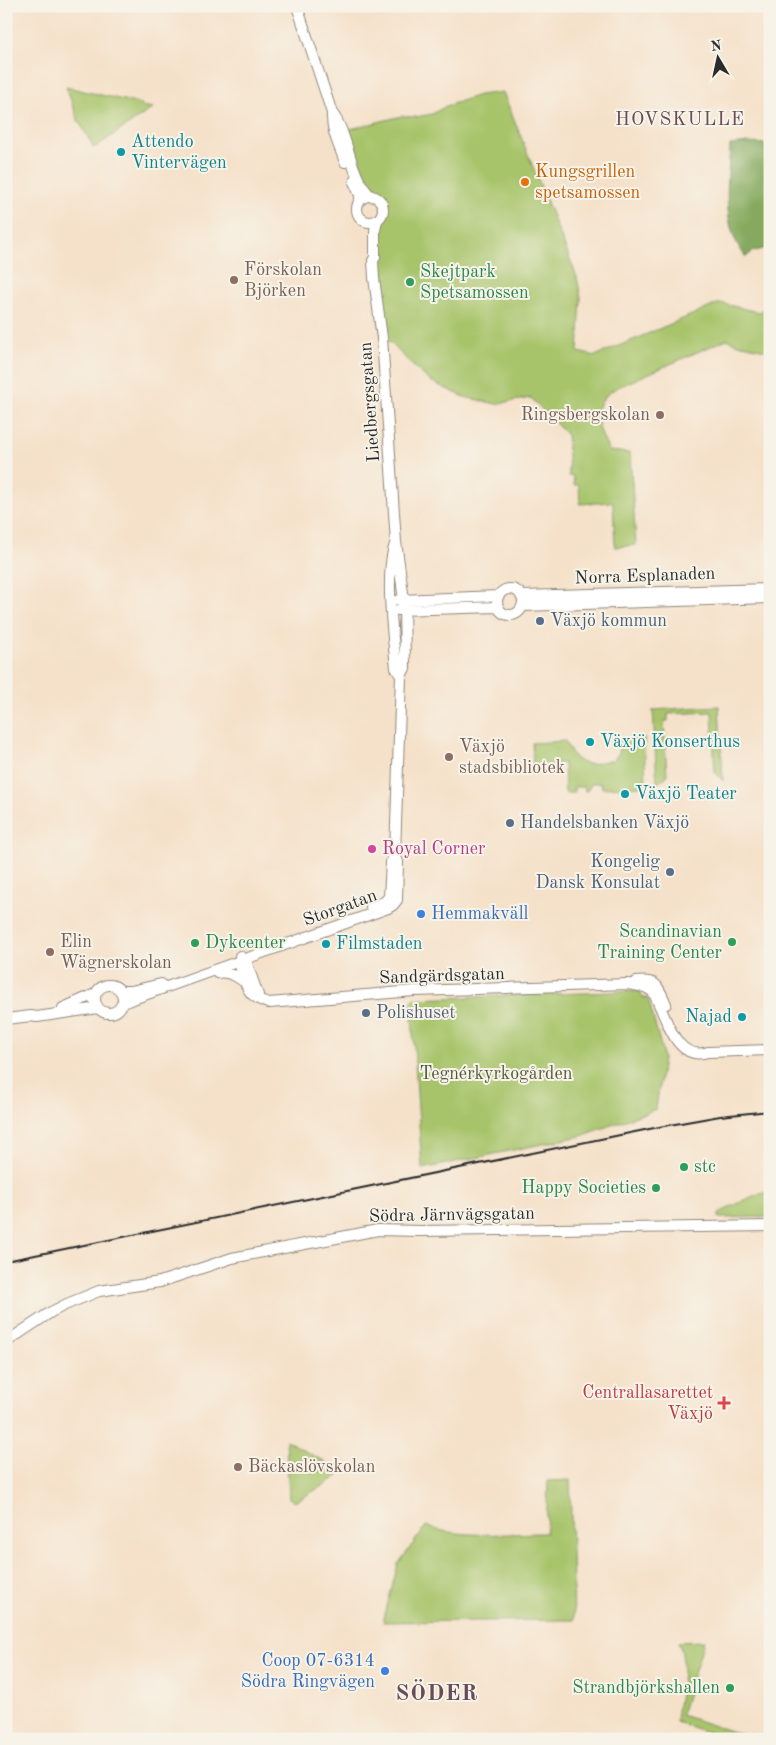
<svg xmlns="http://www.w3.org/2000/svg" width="776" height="1745" viewBox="0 0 776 1745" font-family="'Old Standard TT',serif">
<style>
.green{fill:#a7c46b;stroke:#69784b}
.forest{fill:#85aa5f;stroke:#586a45}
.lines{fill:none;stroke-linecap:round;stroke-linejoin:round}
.secondary-casing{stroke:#90867a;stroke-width:12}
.secondary{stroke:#fff;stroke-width:10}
.rail{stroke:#2b2b2b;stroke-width:2}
.culture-dot{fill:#0f9aa8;stroke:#f7f3e8;stroke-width:2}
.food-dot{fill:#e8710a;stroke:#f7f3e8;stroke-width:2}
.education-dot{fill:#8d6e63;stroke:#f7f3e8;stroke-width:2}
.leisure-dot{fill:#2e9e5b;stroke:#f7f3e8;stroke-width:2}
.service-dot{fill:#5c6f8a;stroke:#f7f3e8;stroke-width:2}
.hotel-dot{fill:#d1479c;stroke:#f7f3e8;stroke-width:2}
.shop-dot{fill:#3f7fe0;stroke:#f7f3e8;stroke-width:2}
.health-dot{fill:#e0444e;stroke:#f7f3e8;stroke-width:2}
.labels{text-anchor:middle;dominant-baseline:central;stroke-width:4;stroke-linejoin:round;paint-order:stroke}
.culture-label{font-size:18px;fill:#0d838f;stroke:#f7f3e8;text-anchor:start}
.food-label{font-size:18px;fill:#c56008;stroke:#f7f3e8;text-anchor:start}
.education-label{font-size:18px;fill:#785e54;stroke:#f7f3e8;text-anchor:start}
.leisure-label{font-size:18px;fill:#27864d;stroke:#f7f3e8;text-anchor:start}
.street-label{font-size:18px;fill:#2b2b2b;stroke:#f7f3e8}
.service-label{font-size:18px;fill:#4e5e75;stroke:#f7f3e8;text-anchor:start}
.hotel-label{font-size:18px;fill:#b23c85;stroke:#f7f3e8;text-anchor:start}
.shop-label{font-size:18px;fill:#366cbe;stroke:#f7f3e8;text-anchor:start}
.park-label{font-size:18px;fill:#50593e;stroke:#f7f3e8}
.health-label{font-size:18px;fill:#be3a42;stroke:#f7f3e8;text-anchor:end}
.neighbourhood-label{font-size:19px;letter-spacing:1px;fill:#684c58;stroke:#f7f3e8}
.district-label{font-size:22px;font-weight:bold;letter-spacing:1px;fill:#684c58;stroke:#f7f3e8}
</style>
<rect width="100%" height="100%" fill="#f7f3e8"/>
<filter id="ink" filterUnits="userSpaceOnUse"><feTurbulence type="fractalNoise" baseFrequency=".02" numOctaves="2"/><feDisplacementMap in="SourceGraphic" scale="10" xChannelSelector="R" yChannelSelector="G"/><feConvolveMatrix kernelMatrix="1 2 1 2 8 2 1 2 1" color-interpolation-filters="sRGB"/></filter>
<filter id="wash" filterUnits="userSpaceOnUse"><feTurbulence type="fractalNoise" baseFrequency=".0096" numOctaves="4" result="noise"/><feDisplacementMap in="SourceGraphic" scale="20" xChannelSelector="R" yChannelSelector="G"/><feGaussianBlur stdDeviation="1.12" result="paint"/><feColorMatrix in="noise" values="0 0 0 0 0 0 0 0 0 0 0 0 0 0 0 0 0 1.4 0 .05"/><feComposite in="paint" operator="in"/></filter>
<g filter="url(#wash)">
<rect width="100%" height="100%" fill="#f5e1c9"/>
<path class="green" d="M 66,87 L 141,104 L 141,106 L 153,108 L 94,148 L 78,120 Z
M 503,92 L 577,277 L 581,298 L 578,352 L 595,356 L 720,303 L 758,312 L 770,305 L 770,351 L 738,344 L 727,339 L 616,388 C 588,405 597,426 609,451 L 630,453 L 636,545 L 615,547 L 613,502 L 580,504 L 579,485 L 574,485 L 573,476 L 569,476 L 567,435 L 531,398 L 496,404 L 464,397 L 430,381 L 413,366 L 391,343 L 382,338 L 376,296 L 380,217 L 383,207 L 379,200 L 371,196 L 342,131 L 402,116 L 416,117 L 432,114 L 446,106 L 479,95 Z
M 719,706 L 723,781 L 715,772 L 712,712 L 668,714 L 668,721 L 664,721 L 667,776 L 657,784 L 653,710 Z
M 644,738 L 646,786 L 602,788 L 601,783 L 592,783 L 587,791 L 585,791 L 584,787 L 574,787 L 574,793 L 565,793 L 564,763 L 533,765 L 532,743 L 565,741 C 570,752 577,765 592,764 C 601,763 603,760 613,761 L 619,753 L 619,739 Z
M 639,991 L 643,998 L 648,998 L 662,1050 L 663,1059 L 656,1109 L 581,1136 L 422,1169 L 411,1002 L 414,999 Z
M 770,1191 L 770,1217 L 719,1218 L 719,1213 L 753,1196 Z
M 286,1440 L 337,1469 L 339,1476 L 295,1502 L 289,1498 Z
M 570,1480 L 574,1620 L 383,1622 L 398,1564 L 426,1526 C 456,1539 513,1533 546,1533 L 548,1481 Z
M 704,1641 L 681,1715 L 734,1732 L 768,1736 L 770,1731 L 770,1739 L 709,1739 L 710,1733 L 676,1722 C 677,1697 690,1665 678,1642 Z"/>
<path class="forest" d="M 748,143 L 770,144 L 770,247 L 752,252 L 746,257 C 720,226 728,182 730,145 Z"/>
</g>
<g filter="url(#ink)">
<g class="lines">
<defs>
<path id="secondary" d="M 297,6 L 332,113 C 349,134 349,177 371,196
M 332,113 C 331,131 339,145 345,162
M 354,182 L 360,195 L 360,201
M357 209a13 13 0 1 1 26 0a13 13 0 1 1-26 0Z
M 396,542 C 384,568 393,638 396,668 L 401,676
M497 602a13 13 0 1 1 26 0a13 13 0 1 1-26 0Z
M 521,596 L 770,589
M 399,600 L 498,596
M 522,606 L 770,598
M 398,610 L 498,607
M 371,907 L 384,902 L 389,897 L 391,862 L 393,858
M 240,956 C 238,965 246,991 254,996 C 258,999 264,1002 269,1003 L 414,991 L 628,984 L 645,987 L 652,991 C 666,1011 673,1063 708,1052 L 770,1050
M 247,964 L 258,995
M 217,973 C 229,971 236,976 246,983
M 636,982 C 657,979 658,986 666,1004
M95 999a14 14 0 1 1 28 0a14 14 0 1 1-28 0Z
M 120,991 L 131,991 L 161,984
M 122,1003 L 388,908 L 393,905 L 397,900 L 398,862 L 395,854 L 401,676 L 405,668 L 404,600 L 396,542 L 382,338 L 374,278 L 373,261 L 375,257 L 375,230 L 377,220
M 63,1008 L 95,994
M 6,1019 L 31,1016 L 37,1017 L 98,1008
M 6,1342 L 51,1312 L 67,1304 L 99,1291 L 160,1282 L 232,1258 L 378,1230 L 420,1231 L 770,1226"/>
</defs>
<use href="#secondary" class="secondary-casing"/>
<use href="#secondary" class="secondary"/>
<path class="rail" d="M 6,1261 L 664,1126 L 720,1116 L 770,1111"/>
</g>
</g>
<g class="culture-dot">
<circle cx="121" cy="152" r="5"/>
<circle cx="590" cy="742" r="5"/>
<circle cx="625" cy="794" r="5"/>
<circle cx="326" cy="944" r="5"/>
<circle cx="742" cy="1017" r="5"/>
</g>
<circle class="food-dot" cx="525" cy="182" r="5"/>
<g class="education-dot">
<circle cx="234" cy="280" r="5"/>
<circle cx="660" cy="415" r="5"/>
<circle cx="449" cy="757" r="5"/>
<circle cx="50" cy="952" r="5"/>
<circle cx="238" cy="1467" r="5"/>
</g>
<g class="leisure-dot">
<circle cx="410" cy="282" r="5"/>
<circle cx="732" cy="942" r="5"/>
<circle cx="195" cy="943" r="5"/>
<circle cx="684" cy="1167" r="5"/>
<circle cx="656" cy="1188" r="5"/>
<circle cx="730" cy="1688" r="5"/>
</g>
<g class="service-dot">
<circle cx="540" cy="621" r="5"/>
<circle cx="510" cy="823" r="5"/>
<circle cx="670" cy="872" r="5"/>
<circle cx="366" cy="1013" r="5"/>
</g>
<circle class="hotel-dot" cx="372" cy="849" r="5"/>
<g class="shop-dot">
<circle cx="421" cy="914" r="5"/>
<circle cx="385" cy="1671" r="5"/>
</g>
<path class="health-dot" d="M721.5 1395.5h5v5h5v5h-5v5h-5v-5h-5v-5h5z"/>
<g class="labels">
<g class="culture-label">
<text x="131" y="142">Attendo<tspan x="131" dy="21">Vintervägen</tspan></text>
<text x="600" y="742">Växjö Konserthus</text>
<text x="635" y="794">Växjö Teater</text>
<text x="336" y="944">Filmstaden</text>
<text x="732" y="1017" text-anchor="end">Najad</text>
</g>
<g class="food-label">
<text x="535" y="172">Kungsgrillen<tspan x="535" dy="21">spetsamossen</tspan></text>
</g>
<g class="education-label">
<text x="244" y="270">Förskolan<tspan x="244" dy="21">Björken</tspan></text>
<text x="650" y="415" text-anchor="end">Ringsbergskolan</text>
<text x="459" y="747">Växjö<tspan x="459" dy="21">stadsbibliotek</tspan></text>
<text x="60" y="942">Elin<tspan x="60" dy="21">Wägnerskolan</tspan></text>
<text x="248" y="1467">Bäckaslövskolan</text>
</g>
<g class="leisure-label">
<text x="420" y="272">Skejtpark<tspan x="420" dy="21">Spetsamossen</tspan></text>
<text x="722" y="932" text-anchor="end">Scandinavian<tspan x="722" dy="21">Training Center</tspan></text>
<text x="205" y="943">Dykcenter</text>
<text x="694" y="1167">stc</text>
<text x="646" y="1188" text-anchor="end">Happy Societies</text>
<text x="720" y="1688" text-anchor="end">Strandbjörkshallen</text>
</g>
<g class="street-label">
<text transform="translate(370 402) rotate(-94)">Liedbergsgatan</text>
<text transform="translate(645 576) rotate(-2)">Norra Esplanaden</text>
<text transform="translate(340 908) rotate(-20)">Storgatan</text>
<text transform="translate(442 976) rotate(-2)">Sandgärdsgatan</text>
<text transform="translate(452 1215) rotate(-1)">Södra Järnvägsgatan</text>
</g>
<g class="service-label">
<text x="550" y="621">Växjö kommun</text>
<text x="520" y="823">Handelsbanken Växjö</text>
<text x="660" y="862" text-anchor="end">Kongelig<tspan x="660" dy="21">Dansk Konsulat</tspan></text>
<text x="376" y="1013">Polishuset</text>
</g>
<g class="hotel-label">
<text x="382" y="849">Royal Corner</text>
</g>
<g class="shop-label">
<text x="431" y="914">Hemmakväll</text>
<text x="375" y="1661" text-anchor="end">Coop 07-6314<tspan x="375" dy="21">Södra Ringvägen</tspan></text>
</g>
<g class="park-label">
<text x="496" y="1074">Tegnérkyrkogården</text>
</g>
<g class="health-label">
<text x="713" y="1393">Centrallasarettet<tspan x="713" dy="21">Växjö</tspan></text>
</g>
<g class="neighbourhood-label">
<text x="680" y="120">HOVSKULLE</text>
</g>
<g class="district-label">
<text x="437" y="1694">SÖDER</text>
</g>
</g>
<rect width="776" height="1745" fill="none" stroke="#f7f3e8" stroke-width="25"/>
<g transform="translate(718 58) rotate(351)" stroke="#f7f3e8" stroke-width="4" paint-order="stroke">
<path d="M0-4L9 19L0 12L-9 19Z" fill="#2b2b2b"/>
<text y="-8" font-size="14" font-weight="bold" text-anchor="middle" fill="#2b2b2b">N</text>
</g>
</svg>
